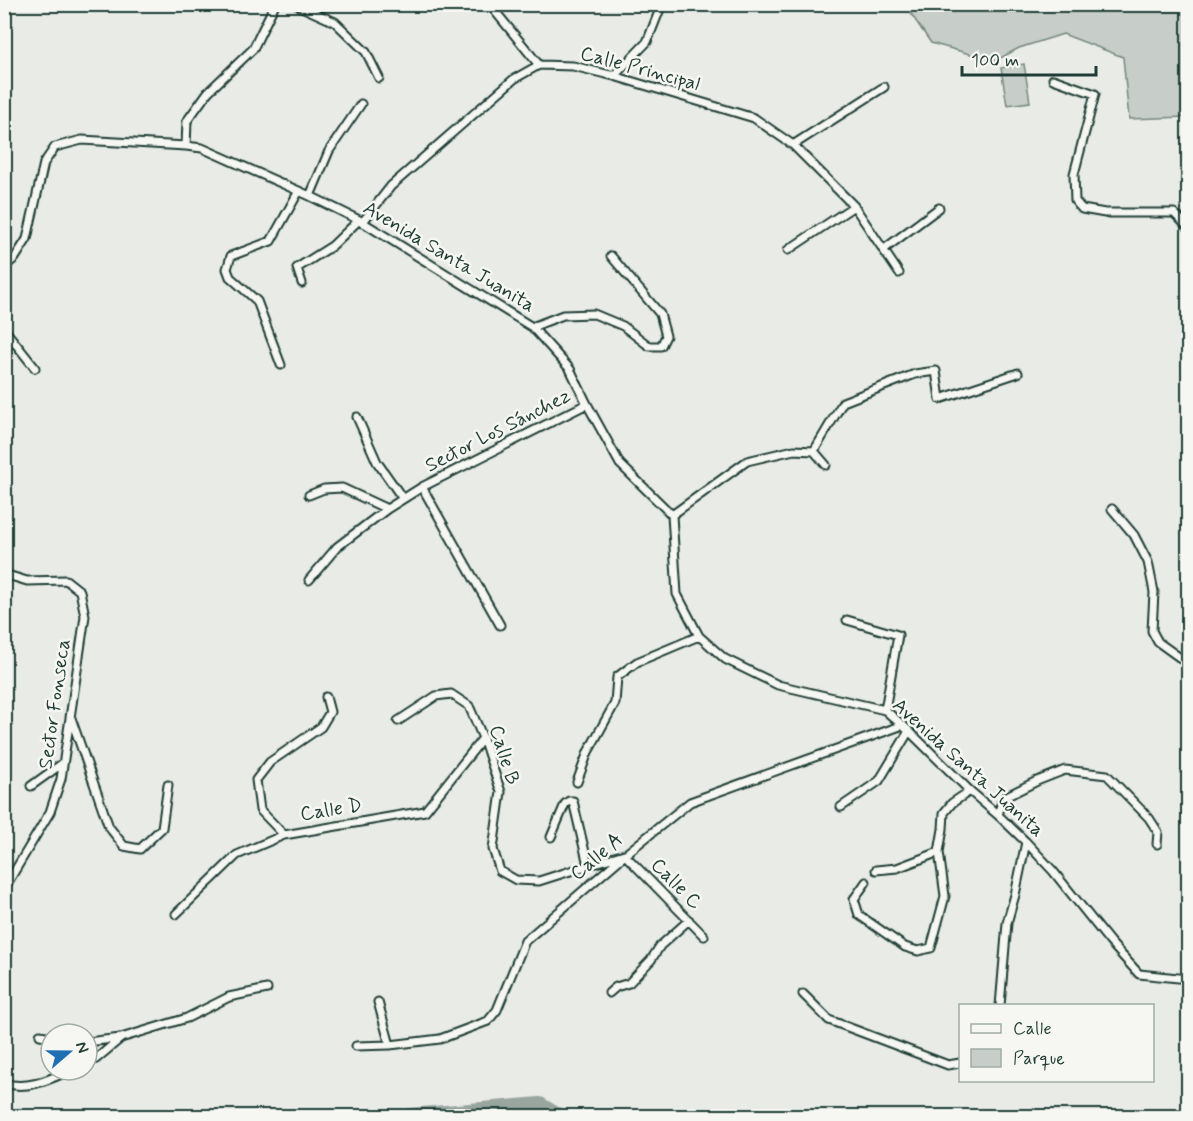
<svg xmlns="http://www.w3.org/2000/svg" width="1193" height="1121" viewBox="0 0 1193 1121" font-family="Mynerve,sans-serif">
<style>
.green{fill:#c7cec9;stroke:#73867e;stroke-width:1.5}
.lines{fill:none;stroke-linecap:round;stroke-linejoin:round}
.river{stroke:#99a6a0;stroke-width:16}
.street-casing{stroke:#1f3d34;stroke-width:11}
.street{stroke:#f6f6f2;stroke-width:7}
.labels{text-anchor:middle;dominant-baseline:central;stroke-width:5;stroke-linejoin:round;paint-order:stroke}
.street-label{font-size:20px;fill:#1f3d34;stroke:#f6f6f2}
</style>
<rect width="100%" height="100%" fill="#e9ebe7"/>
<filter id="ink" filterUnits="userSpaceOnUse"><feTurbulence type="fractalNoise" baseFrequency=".0167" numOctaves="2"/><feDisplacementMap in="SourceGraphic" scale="12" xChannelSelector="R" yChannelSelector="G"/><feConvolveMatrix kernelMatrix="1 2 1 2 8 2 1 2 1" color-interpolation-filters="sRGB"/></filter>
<g filter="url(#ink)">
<path class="green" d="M 901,5 L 1188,5 L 1188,126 L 1186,117 L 1129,119 L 1123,57 L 1063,34 L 1019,48 L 995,61 L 931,43 L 905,5 Z
M 1024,64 L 1030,102 L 1007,105 L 1001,68 Z"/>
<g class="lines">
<path class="river" d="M 410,1116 L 540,1105 L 558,1116"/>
<defs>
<path id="street" d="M 295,4 L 335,22 L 366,52 L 379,78
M 490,5 L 539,65
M 614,76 L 647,42 L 662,4
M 1053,79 L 1095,94 L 1074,174 L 1075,201 L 1082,209 L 1105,213 L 1174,213 L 1188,227
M 793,145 L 884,87
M 186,146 L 187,121 L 208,92 L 253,49 L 275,4
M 310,196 L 329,151 L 361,104
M 362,223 L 391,186 L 514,79 L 539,65 L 573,66 L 614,76 L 754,118 L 793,145 L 854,206 L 899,273
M 788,250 L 854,206
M 883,250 L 939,208
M 4,267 L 15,258 L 27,239 L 44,163 L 55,147 L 82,140 L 186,146 L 202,148 L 310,196 L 359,220 L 532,327 L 570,369 L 587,404 L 620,464 L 672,515 L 677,594 L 699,636 L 725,659 L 778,685 L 885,710 L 909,731 L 970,791 L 998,815 L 1026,842 L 1053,871 L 1110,942 L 1139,974 L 1188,979
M 302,283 L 297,268 L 332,246 L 359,220
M 532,327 L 563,315 L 594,314 L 623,326 L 649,346 L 661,346 L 666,336 L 660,314 L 611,256
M 4,329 L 35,368
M 281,365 L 257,301 L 230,277 L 227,269 L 231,256 L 271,241 L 299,191
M 357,417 L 377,462 L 403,499
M 814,451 L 843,402 L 915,374 L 936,371 L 940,399 L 1018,373
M 422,487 L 500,625
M 309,495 L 324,489 L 342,488 L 387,509 L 422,487 L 587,404
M 1112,509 L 1134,535 L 1148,562 L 1154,592 L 1152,631 L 1158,642 L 1183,660 L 1188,662
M 672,515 L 747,461 L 794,450 L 814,451 L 826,465
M 4,574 L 27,581 L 66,580 L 80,591 L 85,616 L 61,779 L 50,812 L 4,889
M 309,580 L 337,547 L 387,509
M 847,620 L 898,635 L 885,710
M 71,718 L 109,827 L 124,846 L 140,849 L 162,828 L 168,785
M 398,721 L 436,696 L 451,694 L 469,706 L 483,738 L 501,792 L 493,849 L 500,871 L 516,880 L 539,881 L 624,854
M 577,782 L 588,752 L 615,703 L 617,677 L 637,662 L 699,636
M 31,786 L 63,763
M 841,807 L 879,781 L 909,731
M 998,815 L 1003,798 L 1037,781 L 1065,770 L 1107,775 L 1149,818 L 1158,832 L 1157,844
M 284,835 L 260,810 L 256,780 L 270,762 L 321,727 L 330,712 L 326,697
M 551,837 L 565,804 L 569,801 L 573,801 L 588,865
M 625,855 L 704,936
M 876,870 L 897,868 L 939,852
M 866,882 L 854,899 L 859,915 L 905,947 L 918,951 L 931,948 L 945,896 L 939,852 L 943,829 L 944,813 L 952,803 L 970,791
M 176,914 L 237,855 L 284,835 L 425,811 L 483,738
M 609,993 L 616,987 L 629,983 L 651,960 L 660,946 L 689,920
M 803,994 L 829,1020 L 948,1065 L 960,1063
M 378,1002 L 390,1045
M 1000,1006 L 1007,923 L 1015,895 L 1026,842
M 40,1035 L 51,1037
M 87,1042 L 121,1038
M 356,1046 L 390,1045 L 440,1039 L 488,1021 L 497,1010 L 525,941 L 627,853 L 690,802 L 903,725
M 87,1063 L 96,1059 L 121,1038 L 187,1018 L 229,997 L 267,989
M 4,1083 C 27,1091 50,1079 71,1070"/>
</defs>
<use href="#street" class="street-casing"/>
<use href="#street" class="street"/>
</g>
</g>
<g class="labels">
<g class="street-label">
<text transform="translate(640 69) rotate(15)">Calle Principal</text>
<text transform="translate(449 257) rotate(31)">Avenida Santa Juanita</text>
<text transform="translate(498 431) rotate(-27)">Sector Los Sánchez</text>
<text transform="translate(55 704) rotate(-82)">Sector Fonseca</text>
<text transform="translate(504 755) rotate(73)">Calle B</text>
<text transform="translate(968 768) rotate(42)">Avenida Santa Juanita</text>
<text transform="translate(331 810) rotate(-9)">Calle D</text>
<text transform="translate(597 857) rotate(-40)">Calle A</text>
<text transform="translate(676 884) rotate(45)">Calle C</text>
</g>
</g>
<rect width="1193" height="1121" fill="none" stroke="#f6f6f2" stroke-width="24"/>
<rect x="12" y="12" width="1169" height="1097" fill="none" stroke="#1f3d34" stroke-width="2" filter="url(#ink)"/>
<rect x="959" y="1004" width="195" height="78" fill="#f6f6f2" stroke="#a0aca6" stroke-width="1.5"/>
<rect x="971" y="1024" width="30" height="9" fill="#f6f6f2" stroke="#a0aca6" stroke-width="1.5"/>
<text x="1013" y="1034" font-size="18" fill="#1f3d34">Calle</text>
<rect x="971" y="1049" width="30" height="18" fill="#c7cec9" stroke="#a0aca6" stroke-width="1.5"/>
<text x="1013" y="1064" font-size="18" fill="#1f3d34">Parque</text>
<g transform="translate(69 1052) rotate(70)"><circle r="28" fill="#f6f6f2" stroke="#a0aca6" stroke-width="1.5"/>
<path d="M0-4.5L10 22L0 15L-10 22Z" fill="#1f6fb2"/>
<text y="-9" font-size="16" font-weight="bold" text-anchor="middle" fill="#1f3d34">N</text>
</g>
<path d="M962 66v9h134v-9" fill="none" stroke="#1f3d34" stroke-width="3"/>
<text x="971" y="66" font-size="18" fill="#1f3d34" stroke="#f6f6f2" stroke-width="4.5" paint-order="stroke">100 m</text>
</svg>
